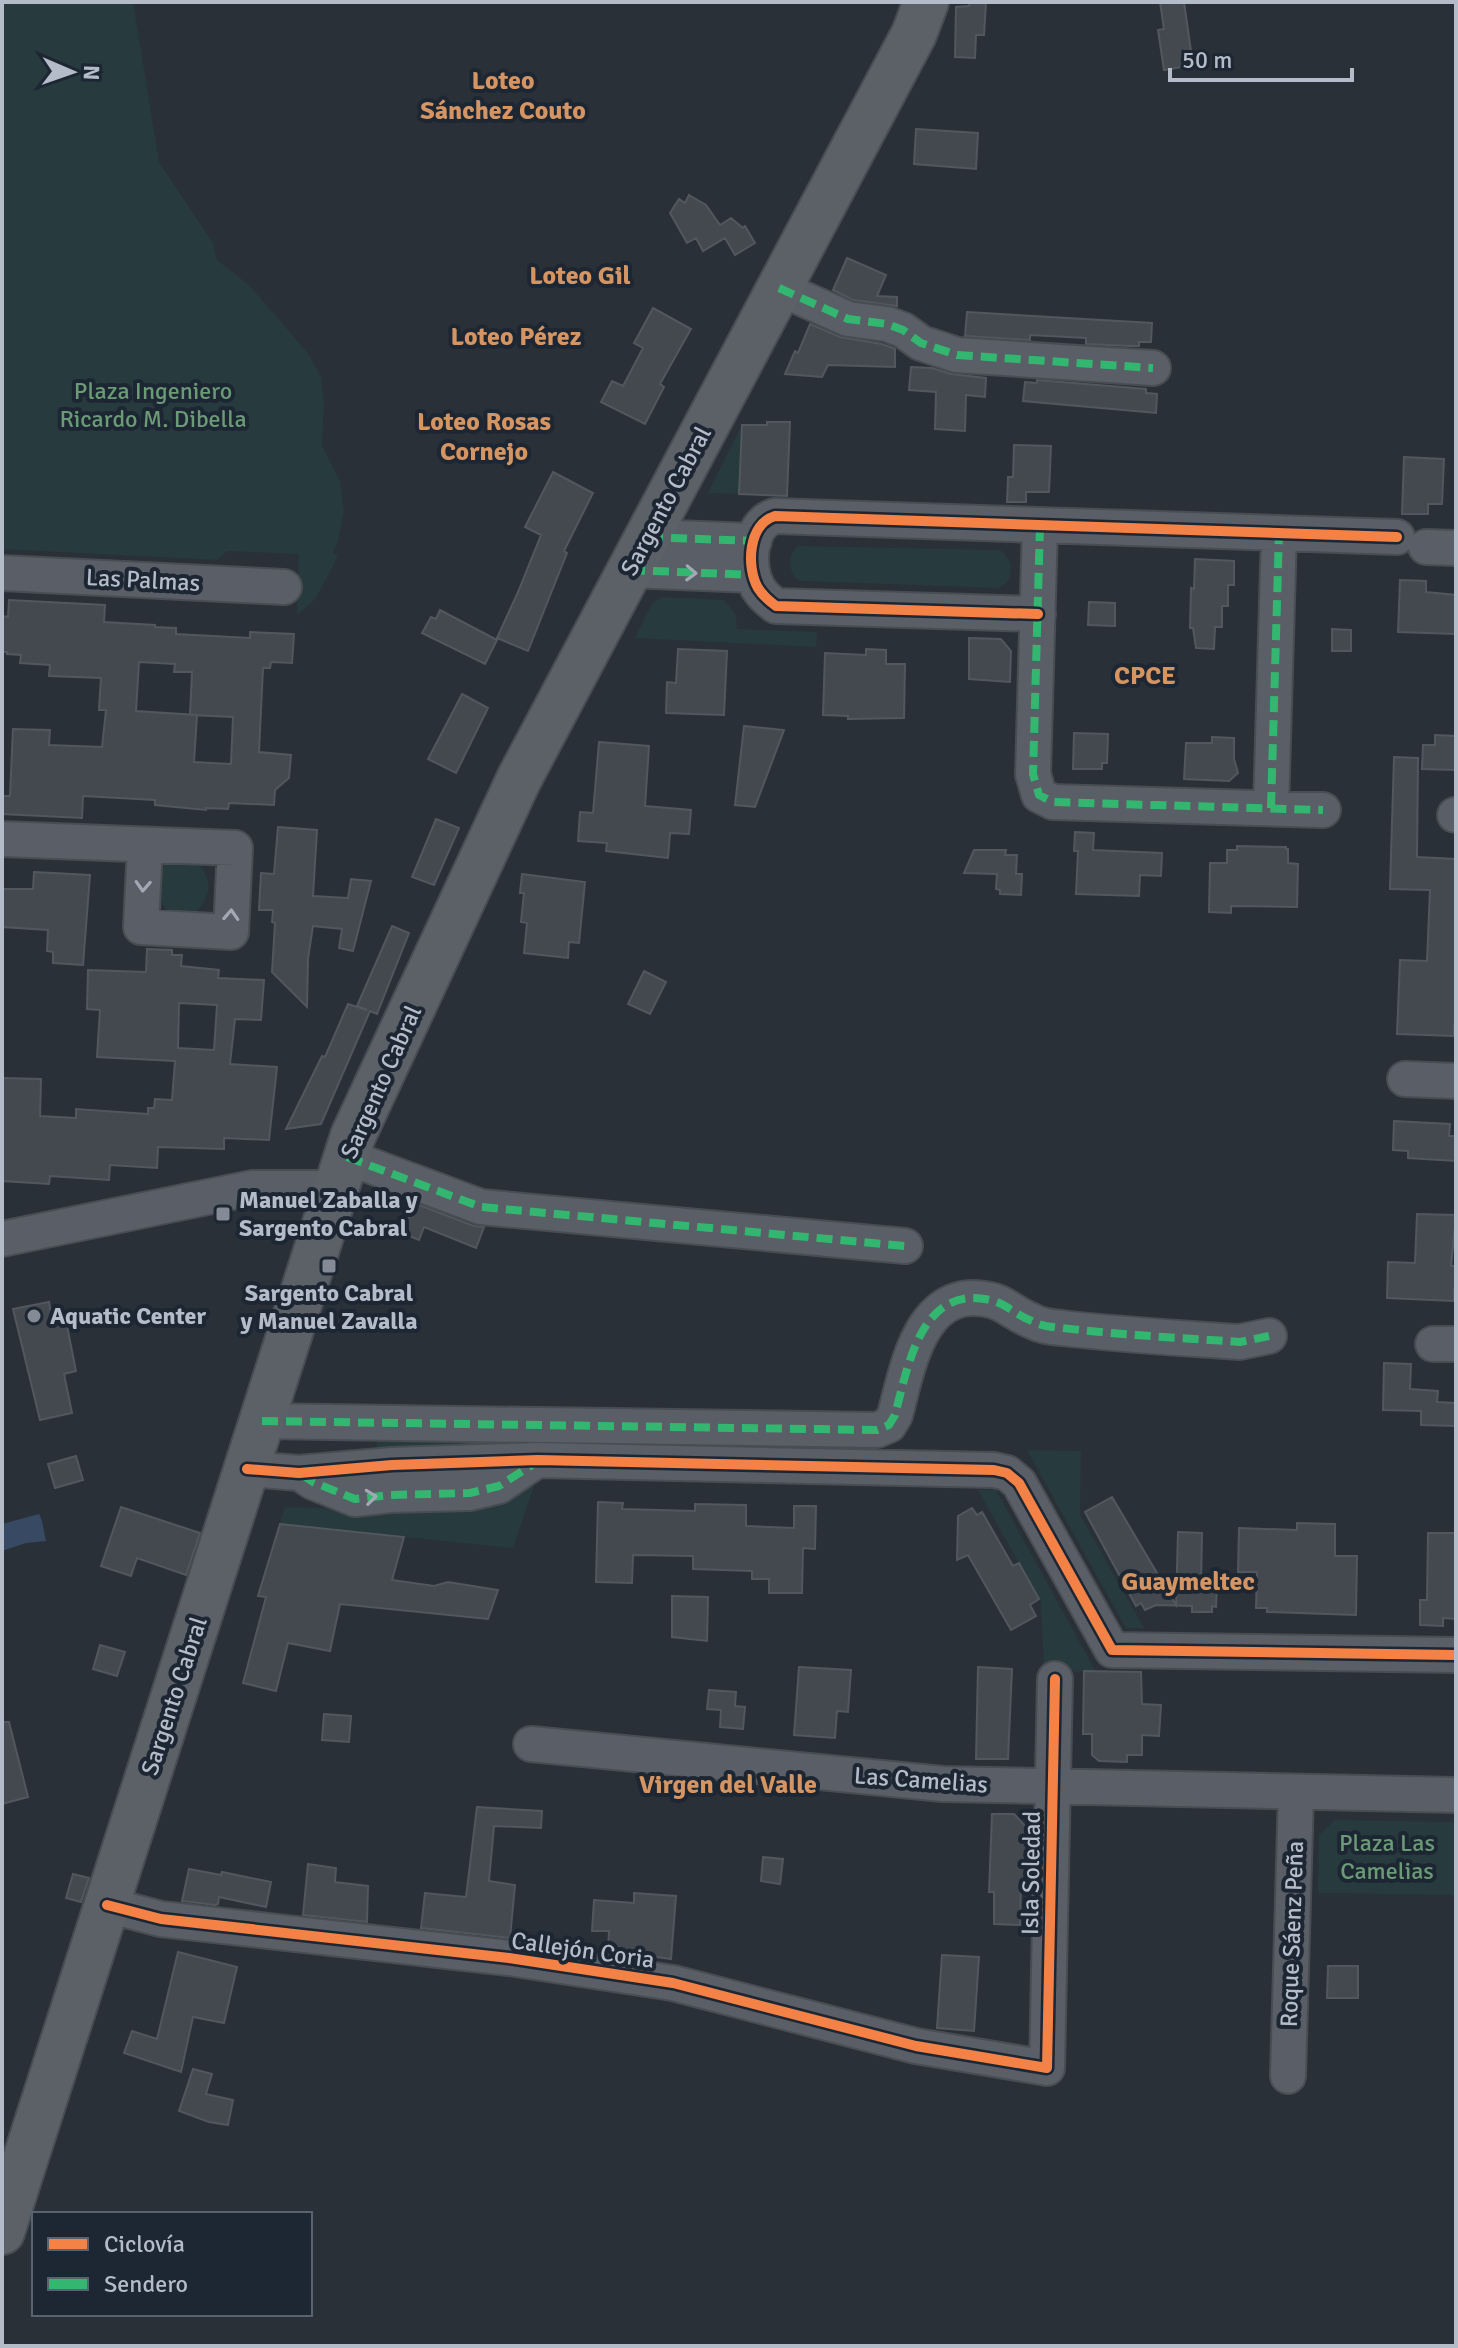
<svg xmlns="http://www.w3.org/2000/svg" width="1458" height="2348" viewBox="0 0 1458 2348" font-family="Signika,sans-serif">
<style>
.green{fill:#273a3e}
.water{fill:#384963}
.building{fill:#444950;stroke:#52575f;stroke-width:2;fill-rule:evenodd}
.lines{fill:none;stroke-linecap:round;stroke-linejoin:round}
.minor-casing{stroke:#484c53;stroke-width:38}
.major-casing{stroke:#484c55;stroke-width:48}
.minor{stroke:#5a5e66;stroke-width:34}
.major{stroke:#5c6168;stroke-width:44}
.quiet{stroke:#33b770;stroke-width:8;stroke-dasharray:16 8;stroke-linecap:butt}
.cycleway-casing{stroke:#1d2633;stroke-width:15}
.cycleway{stroke:#f48246;stroke-width:10}
.oneway{stroke:#a2a9b5}
.poi-dot{fill:#848b96;stroke:#1d2633;stroke-width:3}
.labels{text-anchor:middle;dominant-baseline:central;stroke-width:8;stroke-linejoin:round;paint-order:stroke}
.park-label{font-size:24px;fill:#6b9a76;stroke:#1d2633}
.street-label{font-size:24px;fill:#b4bcc9;stroke:#1d2633}
.poi-label{font-size:24px;font-weight:bold;fill:#b4bcc9;stroke:#1d2633;text-anchor:start}
.neighbourhood-label{font-size:26px;font-weight:bold;fill:#d59563;stroke:#1d2633}
</style>
<rect width="100%" height="100%" fill="#2a3038"/>
<path class="green" d="M 2,2 L 133,2 L 159,162 L 213,243 L 217,260 L 249,285 L 307,352 L 321,377 L 324,403 L 322,446 L 340,482 L 344,512 L 338,540 L 333,553 L 338,556 L 316,598 L 297,615 L 299,554 L 227,551 L 217,560 L 2,549 Z
M 742,425 L 739,494 L 708,493 Z
M 798,546 L 1000,550 C 1014,560 1015,580 999,588 L 802,581 L 795,578 C 788,567 788,554 798,546 Z
M 661,597 L 724,600 L 736,615 L 737,629 L 817,632 L 816,647 L 635,638 L 652,604 Z
M 167,862 L 199,864 C 212,882 212,894 197,911 L 167,910 L 156,896 L 157,873 Z
M 377,1437 L 529,1440 L 494,1454 L 376,1452 Z
M 1027,1450 L 1081,1451 L 1080,1515 L 1144,1628 L 1126,1628 Z
M 535,1483 L 513,1548 L 280,1524 L 285,1507 L 346,1509 L 484,1503 Z
M 978,1490 L 996,1490 L 1096,1672 L 1044,1671 L 1041,1602 Z
M 1335,1820 L 1456,1822 L 1456,1895 L 1318,1893 L 1319,1835 Z"/>
<path class="water" d="M 39,1514 L 42,1521 L 46,1541 L 26,1543 L 2,1551 L 2,1524 Z"/>
<path class="building" d="M 970,2 L 986,2 L 984,35 L 976,35 L 975,58 L 955,57 L 956,7 L 969,6 Z
M 1160,2 L 1184,2 L 1193,65 L 1164,70 L 1158,30 L 1164,29 Z
M 916,129 L 978,133 L 976,169 L 914,164 Z
M 689,195 L 706,205 L 720,225 L 731,218 L 743,228 L 745,226 L 755,243 L 735,255 L 725,238 L 703,251 L 696,238 L 687,243 L 670,213 L 679,199 L 685,203 Z
M 847,258 L 886,275 L 877,296 L 897,297 L 897,306 L 853,300 L 833,290 Z
M 653,308 L 691,329 L 660,384 L 664,387 L 645,424 L 601,402 L 612,381 L 623,386 L 643,348 L 634,343 Z
M 967,312 L 1152,323 L 1151,342 L 1139,342 L 1139,346 L 1130,346 L 1086,344 L 1086,338 L 1030,335 L 1030,340 L 965,336 Z
M 810,324 L 840,337 L 882,344 L 893,348 L 895,349 L 895,367 L 828,365 L 822,377 L 785,374 L 795,351 L 798,353 Z
M 911,367 L 932,368 L 951,374 L 986,378 L 985,397 L 966,395 L 965,431 L 935,429 L 936,392 L 909,390 Z
M 1037,380 L 1146,389 L 1146,393 L 1157,394 L 1156,413 L 1023,401 L 1025,382 L 1037,383 Z
M 767,422 L 790,422 L 787,496 L 739,494 L 742,425 L 767,425 Z
M 1014,445 L 1051,446 L 1049,492 L 1026,492 L 1026,502 L 1007,502 L 1008,477 L 1013,477 Z
M 1404,457 L 1444,459 L 1442,504 L 1428,504 L 1428,514 L 1402,514 Z
M 553,472 L 593,493 L 564,551 L 567,553 L 528,651 L 497,638 L 518,592 L 541,535 L 525,527 Z
M 1195,559 L 1234,561 L 1234,585 L 1228,585 L 1228,606 L 1222,606 L 1222,627 L 1215,627 L 1214,649 L 1196,648 L 1193,628 L 1190,628 L 1191,588 L 1194,589 Z
M 1400,580 L 1426,581 L 1426,592 L 1456,595 L 1456,634 L 1398,632 Z
M 9,600 L 105,605 L 104,622 L 155,625 L 155,627 L 176,628 L 176,634 L 250,638 L 250,632 L 294,634 L 292,663 L 271,662 L 270,668 L 263,668 L 259,752 L 291,755 L 289,778 L 275,790 L 274,805 L 229,803 L 228,809 L 206,808 L 206,810 L 155,805 L 155,800 L 83,796 L 82,818 L 2,814 L 2,796 L 10,796 L 13,729 L 50,730 L 49,745 L 102,747 L 106,710 L 99,710 L 101,678 L 49,676 L 50,665 L 20,663 L 21,655 L 7,654 L 7,652 L 2,652 L 2,616 L 8,617 ZM 139,662 L 175,664 L 174,672 L 192,672 L 190,715 L 233,717 L 231,764 L 194,762 L 197,715 L 136,711 Z
M 1089,602 L 1115,603 L 1115,626 L 1088,625 Z
M 440,610 L 497,640 L 485,664 L 422,633 L 431,617 L 436,619 Z
M 1332,629 L 1351,630 L 1351,651 L 1332,651 Z
M 969,638 L 1001,639 L 1011,651 L 1010,682 L 969,679 Z
M 678,649 L 727,651 L 724,715 L 666,713 L 667,682 L 676,683 Z
M 866,649 L 886,650 L 886,664 L 905,664 L 904,718 L 848,719 L 848,716 L 823,715 L 825,653 L 866,655 Z
M 462,694 L 488,708 L 456,773 L 428,759 Z
M 744,726 L 784,730 L 755,807 L 735,805 Z
M 1074,733 L 1108,734 L 1107,763 L 1102,763 L 1102,769 L 1073,769 Z
M 1435,735 L 1456,736 L 1456,770 L 1422,769 L 1423,745 L 1435,745 Z
M 1212,737 L 1234,738 L 1234,759 L 1238,773 L 1229,781 L 1184,779 L 1186,743 L 1212,743 Z
M 599,742 L 649,746 L 645,806 L 691,810 L 689,834 L 670,833 L 668,858 L 606,851 L 607,843 L 578,841 L 580,812 L 593,813 Z
M 1394,757 L 1418,758 L 1417,857 L 1456,859 L 1456,1024 L 1454,1024 L 1454,1036 L 1397,1034 L 1400,960 L 1427,961 L 1430,890 L 1390,889 Z
M 436,819 L 459,828 L 434,885 L 412,877 Z
M 278,827 L 317,830 L 313,896 L 348,898 L 351,879 L 371,881 L 353,951 L 339,948 L 342,929 L 313,926 L 308,958 L 307,1007 L 272,972 L 275,923 L 272,922 L 273,910 L 259,910 L 261,873 L 274,874 Z
M 1075,832 L 1094,833 L 1093,850 L 1162,853 L 1161,876 L 1140,875 L 1139,896 L 1076,894 L 1078,851 L 1074,851 Z
M 1237,846 L 1286,847 L 1286,849 L 1288,849 L 1288,863 L 1298,864 L 1297,907 L 1231,906 L 1231,913 L 1209,912 L 1210,863 L 1227,863 L 1227,850 L 1237,850 Z
M 974,850 L 1006,850 L 1005,855 L 1017,855 L 1016,874 L 1022,874 L 1021,895 L 1000,894 L 1000,890 L 996,889 L 997,874 L 964,873 Z
M 34,872 L 90,875 L 83,965 L 53,963 L 53,952 L 47,951 L 48,930 L 2,927 L 2,889 L 33,889 Z
M 522,874 L 585,882 L 579,943 L 569,942 L 568,958 L 524,953 L 527,923 L 521,922 L 524,893 L 520,893 Z
M 392,926 L 409,933 L 377,1014 L 370,1011 L 321,1124 L 286,1129 L 322,1056 L 325,1057 L 348,1004 L 367,1010 L 357,1006 Z
M 147,949 L 172,950 L 172,955 L 182,955 L 181,966 L 219,970 L 218,978 L 264,980 L 261,1020 L 235,1019 L 230,1064 L 277,1067 L 269,1140 L 224,1138 L 224,1149 L 158,1147 L 157,1168 L 110,1165 L 109,1180 L 50,1176 L 49,1184 L 2,1181 L 2,1078 L 41,1079 L 40,1116 L 76,1118 L 76,1109 L 148,1114 L 148,1108 L 154,1108 L 155,1099 L 172,1100 L 175,1061 L 97,1057 L 100,1010 L 87,1009 L 88,970 L 146,972 ZM 179,1003 L 217,1005 L 214,1050 L 178,1048 Z
M 644,971 L 666,982 L 650,1014 L 628,1004 Z
M 1394,1121 L 1450,1124 L 1449,1136 L 1456,1136 L 1456,1161 L 1408,1158 L 1408,1151 L 1393,1150 Z
M 414,1203 L 474,1226 L 484,1227 L 476,1248 L 424,1227 L 419,1240 L 402,1233 Z
M 1417,1214 L 1456,1215 L 1451,1266 L 1456,1266 L 1456,1289 L 1454,1289 L 1454,1301 L 1387,1298 L 1388,1262 L 1415,1263 Z
M 49,1302 L 52,1319 L 65,1316 L 76,1371 L 64,1374 L 72,1413 L 40,1420 L 13,1309 Z
M 1384,1363 L 1411,1364 L 1410,1389 L 1438,1391 L 1437,1402 L 1456,1403 L 1456,1426 L 1421,1425 L 1421,1411 L 1383,1410 Z
M 76,1456 L 83,1480 L 55,1488 L 48,1464 Z
M 1112,1497 L 1176,1605 L 1178,1532 L 1202,1533 L 1201,1582 L 1217,1583 L 1216,1607 L 1212,1606 L 1212,1612 L 1192,1612 L 1192,1606 L 1156,1605 L 1145,1610 L 1141,1603 L 1136,1606 L 1085,1512 Z
M 598,1502 L 623,1503 L 622,1509 L 695,1511 L 695,1504 L 746,1505 L 746,1526 L 794,1528 L 794,1506 L 816,1506 L 815,1549 L 803,1548 L 802,1593 L 769,1593 L 769,1579 L 752,1579 L 752,1571 L 693,1569 L 693,1556 L 633,1555 L 632,1583 L 596,1582 Z
M 121,1507 L 200,1533 L 186,1575 L 137,1558 L 131,1576 L 101,1566 Z
M 972,1508 L 977,1515 L 982,1512 L 1013,1566 L 1019,1563 L 1039,1599 L 1030,1605 L 1036,1616 L 1011,1630 L 968,1555 L 957,1560 L 958,1516 Z
M 1297,1523 L 1335,1524 L 1335,1556 L 1357,1556 L 1356,1615 L 1267,1612 L 1267,1608 L 1256,1608 L 1257,1572 L 1238,1572 L 1239,1528 L 1297,1530 Z
M 280,1524 L 404,1537 L 392,1580 L 434,1586 L 448,1582 L 498,1590 L 488,1619 L 340,1604 L 330,1651 L 288,1643 L 276,1691 L 243,1683 L 266,1597 L 258,1596 Z
M 1428,1533 L 1456,1533 L 1456,1619 L 1443,1618 L 1443,1626 L 1420,1625 L 1420,1600 L 1427,1600 Z
M 672,1596 L 708,1597 L 707,1641 L 672,1637 Z
M 100,1645 L 125,1652 L 117,1676 L 93,1669 Z
M 799,1667 L 851,1670 L 848,1712 L 837,1711 L 835,1738 L 794,1735 Z
M 978,1667 L 1012,1669 L 1008,1759 L 976,1759 Z
M 1084,1671 L 1141,1672 L 1142,1704 L 1161,1705 L 1159,1736 L 1142,1735 L 1142,1755 L 1127,1755 L 1127,1762 L 1099,1761 L 1092,1755 L 1092,1734 L 1083,1734 Z
M 709,1690 L 736,1692 L 735,1706 L 745,1707 L 743,1729 L 720,1727 L 721,1710 L 707,1709 Z
M 324,1714 L 351,1716 L 349,1742 L 322,1740 Z
M 2,1722 L 9,1722 L 28,1797 L 2,1804 Z
M 477,1807 L 542,1811 L 541,1828 L 494,1826 L 489,1881 L 515,1885 L 510,1938 L 421,1928 L 425,1893 L 466,1897 Z
M 992,1814 L 1014,1814 L 1029,1830 L 1029,1884 L 1021,1884 L 1020,1925 L 994,1924 L 994,1892 L 989,1892 Z
M 763,1857 L 783,1859 L 780,1884 L 761,1881 Z
M 308,1864 L 336,1868 L 335,1882 L 368,1886 L 367,1922 L 303,1915 Z
M 189,1869 L 221,1875 L 222,1872 L 271,1882 L 266,1907 L 219,1897 L 218,1904 L 215,1905 L 182,1901 Z
M 73,1874 L 89,1878 L 81,1902 L 66,1898 Z
M 634,1893 L 676,1896 L 671,1959 L 608,1950 L 609,1931 L 592,1931 L 594,1900 L 634,1903 Z
M 178,1952 L 237,1967 L 224,2023 L 193,2017 L 181,2072 L 124,2053 L 132,2031 L 157,2039 Z
M 942,1955 L 979,1957 L 974,2031 L 937,2028 Z
M 1328,1966 L 1358,1966 L 1358,1998 L 1327,1998 Z
M 193,2069 L 212,2074 L 206,2094 L 233,2100 L 228,2125 L 209,2122 L 179,2111 Z"/>
<g class="lines">
<defs>
<path id="minor" d="M 779,288 L 848,319 L 887,324 L 903,330 L 921,343 L 957,355 L 1153,368
M 1040,525 L 1033,774 L 1039,795 L 1053,802 L 1323,810
M 647,537 L 754,541
M 1426,547 L 1456,548
M 629,570 L 753,575
M 2,573 L 284,587
M 1038,614 L 776,606 C 769,601 763,596 758,588 C 746,567 748,524 775,516 L 1397,537
M 1271,808 L 1279,533
M 1455,815 L 1456,815
M 2,839 L 235,848 L 231,932 L 141,927 L 145,845
M 1405,1079 L 1456,1081
M 347,1157 L 481,1207 L 905,1246
M 2,1239 L 252,1188 L 337,1188
M 1433,1344 L 1456,1344
M 262,1421 L 877,1430 L 889,1425 L 895,1415 C 908,1366 921,1281 994,1301 C 1007,1305 1018,1316 1032,1321 C 1041,1326 1051,1327 1062,1328 C 1121,1335 1181,1338 1240,1342 L 1269,1336
M 247,1469 L 299,1473 L 392,1465 L 538,1460 L 994,1470 L 1007,1473 L 1019,1483 L 1112,1650 L 1456,1655
M 301,1474 L 313,1482 L 355,1499 L 390,1495 L 470,1493 L 499,1486 L 537,1460
M 531,1744 L 943,1784 L 1456,1795
M 107,1905 L 161,1919 L 509,1958 L 673,1983 L 916,2046 L 1047,2068 L 1055,1679
M 1288,2076 L 1296,1792"/>
<path id="major" d="M 2,2232 L 353,1136 L 519,779 L 914,34 L 926,2"/>
</defs>
<use href="#minor" class="minor-casing"/>
<use href="#major" class="major-casing"/>
<use href="#minor" class="minor"/>
<use href="#major" class="major"/>
<path class="quiet" d="M 779,288 L 848,319 L 887,324 L 903,330 L 921,343 L 957,355 L 1153,368
M 1040,525 L 1033,774 L 1039,795 L 1053,802 L 1323,810
M 647,537 L 754,541
M 629,570 L 753,575
M 1271,808 L 1279,533
M 347,1157 L 481,1207 L 905,1246
M 262,1421 L 877,1430 L 889,1425 L 895,1415 C 908,1366 921,1281 994,1301 C 1007,1305 1018,1316 1032,1321 C 1041,1326 1051,1327 1062,1328 C 1121,1335 1181,1338 1240,1342 L 1269,1336
M 301,1474 L 313,1482 L 355,1499 L 390,1495 L 470,1493 L 499,1486 L 535,1463"/>
<defs>
<path id="cycleway" d="M 1038,614 L 776,606 C 769,601 763,596 758,588 C 746,567 748,524 775,516 L 1397,537
M 247,1469 L 299,1473 L 392,1465 L 538,1460 L 994,1470 L 1007,1473 L 1019,1483 L 1112,1650 L 1456,1655
M 107,1905 L 161,1919 L 509,1958 L 673,1983 L 916,2046 L 1047,2068 L 1055,1679"/>
</defs>
<use href="#cycleway" class="cycleway-casing"/>
<use href="#cycleway" class="cycleway"/>
</g>
<defs><path id="oneway-chevron" d="M-2-3.5L2.5 0L-2 3.5" fill="none" stroke-width="1.6" stroke-linecap="round" stroke-linejoin="round" transform="scale(2)"/></defs>
<g class="oneway">
<use href="#oneway-chevron" transform="translate(691 573) rotate(2)"/>
<use href="#oneway-chevron" transform="translate(143 886) rotate(93)"/>
<use href="#oneway-chevron" transform="translate(231 915) rotate(-87)"/>
<use href="#oneway-chevron" transform="translate(371 1497) rotate(-6)"/>
</g>
<g class="poi-dot">
<rect x="215" y="1206" width="16" height="16" rx="4"/>
<rect x="321" y="1258" width="16" height="16" rx="4"/>
<circle cx="34" cy="1316" r="8"/>
</g>
<g class="labels">
<g class="park-label">
<text x="153" y="391">Plaza Ingeniero<tspan x="153" dy="28">Ricardo M. Dibella</tspan></text>
<text x="1387" y="1843">Plaza Las<tspan x="1387" dy="28">Camelias</tspan></text>
</g>
<g class="street-label">
<text transform="translate(666 501) rotate(-62)">Sargento Cabral</text>
<text transform="translate(143 580) rotate(3)">Las Palmas</text>
<text transform="translate(381 1082) rotate(-66)">Sargento Cabral</text>
<text transform="translate(174 1696) rotate(-72)">Sargento Cabral</text>
<text transform="translate(921 1780) rotate(4)">Las Camelias</text>
<text transform="translate(1031 1873) rotate(-89)">Isla Soledad</text>
<text transform="translate(1292 1934) rotate(-88)">Roque Sáenz Peña</text>
<text transform="translate(583 1950) rotate(8)">Callejón Coria</text>
</g>
<g class="poi-label">
<text x="239" y="1200">Manuel Zaballa y<tspan x="239" dy="28">Sargento Cabral</tspan></text>
<text x="329" y="1293" text-anchor="middle">Sargento Cabral<tspan x="329" dy="28">y Manuel Zavalla</tspan></text>
<text x="50" y="1316">Aquatic Center</text>
</g>
<g class="neighbourhood-label">
<text x="503" y="81">Loteo<tspan x="503" dy="30">Sánchez Couto</tspan></text>
<text x="580" y="276">Loteo Gil</text>
<text x="516" y="337">Loteo Pérez</text>
<text x="484" y="422">Loteo Rosas<tspan x="484" dy="30">Cornejo</tspan></text>
<text x="1145" y="676">CPCE</text>
<text x="1188" y="1582">Guaymeltec</text>
<text x="728" y="1785">Virgen del Valle</text>
</g>
</g>
<rect width="1458" height="2348" fill="none" stroke="#b4bcc9" stroke-width="8"/>
<rect x="32" y="2212" width="280" height="104" fill="#1d2633" stroke="#59626f" stroke-width="2"/>
<rect x="48" y="2238" width="40" height="12" fill="#f48246" stroke="#59626f" stroke-width="2"/>
<text x="104" y="2252" font-size="24" fill="#b4bcc9">Ciclovía</text>
<rect x="48" y="2278" width="40" height="12" fill="#33b770" stroke="#59626f" stroke-width="2"/>
<text x="104" y="2292" font-size="24" fill="#b4bcc9">Sendero</text>
<g transform="translate(72 72) rotate(92)" stroke="#1d2633" stroke-width="6" paint-order="stroke">
<path d="M0-6L14 30L0 20L-14 30Z" fill="#b4bcc9"/>
<text y="-12" font-size="22" font-weight="bold" text-anchor="middle" fill="#b4bcc9">N</text>
</g>
<path d="M1170 68v12h182v-12" fill="none" stroke="#b4bcc9" stroke-width="4"/>
<text x="1182" y="68" font-size="24" fill="#b4bcc9" stroke="#1d2633" stroke-width="6" paint-order="stroke">50 m</text>
</svg>
